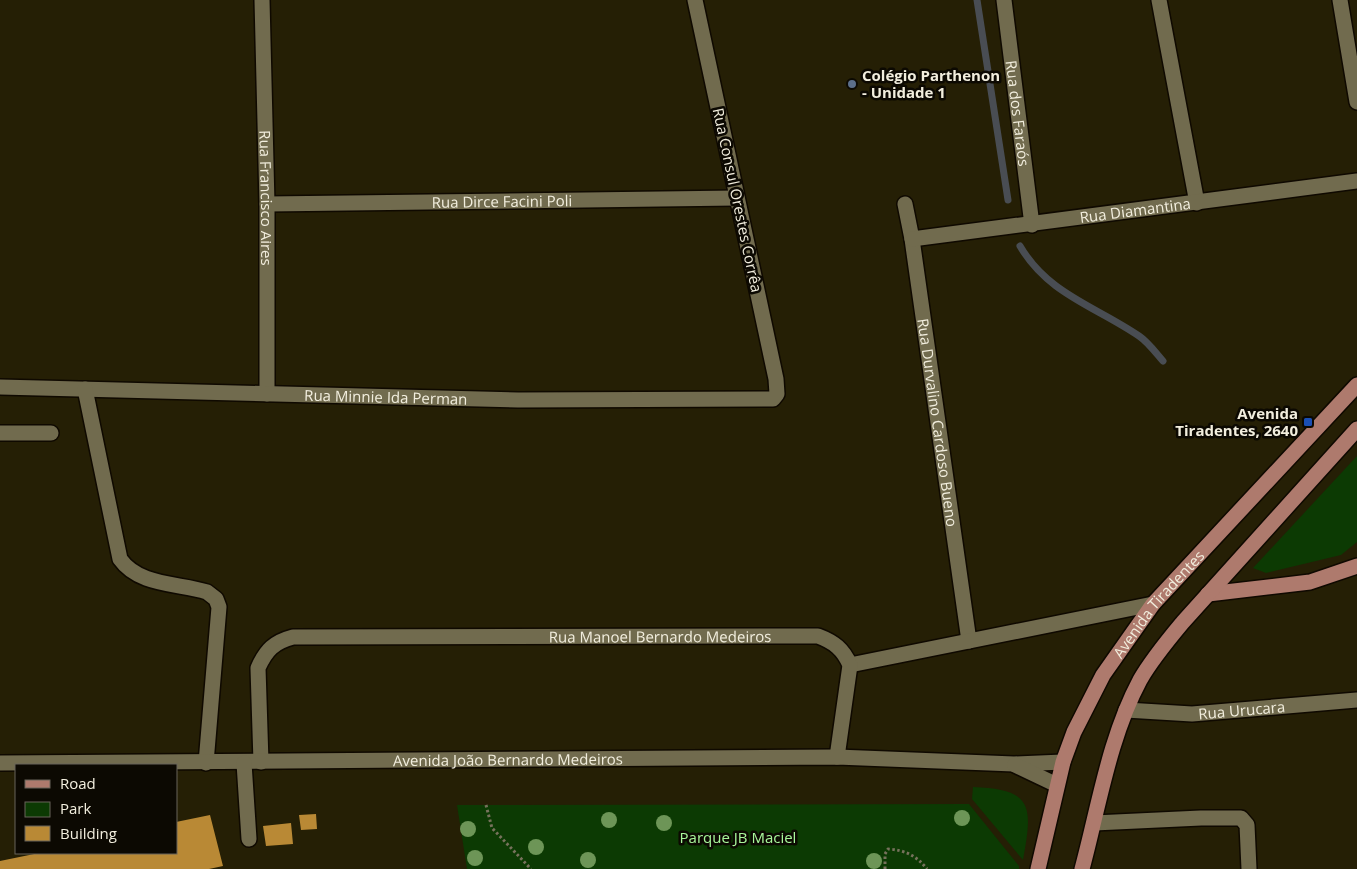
<svg xmlns="http://www.w3.org/2000/svg" width="1357" height="869" viewBox="0 0 1357 869" font-family="'Open Sans',sans-serif">
<style>
.green{fill:#0c3a03}
.lines{fill:none;stroke-linecap:round;stroke-linejoin:round}
.stream{stroke:#494d53;stroke-width:7}
.building{fill:#b98935}
.minor-casing{stroke:#0f0900;stroke-width:18}
.major-casing{stroke:#0f0900;stroke-width:18}
.path{stroke:#77725c;stroke-width:3;stroke-dasharray:2.5 2.5;stroke-linecap:butt}
.minor{stroke:#716b4e;stroke-width:15}
.major{stroke:#ae7a6d;stroke-width:15}
.tree{fill:#6d9557}
.service-dot{fill:#5c6f8a;stroke:#0c0902;stroke-width:2}
.transit-dot{fill:#1a4fb4;stroke:#0c0902;stroke-width:2}
.labels{text-anchor:middle;dominant-baseline:central;stroke-width:5;stroke-linejoin:round;paint-order:stroke}
.poi-label{font-size:15px;font-weight:bold;fill:#f2eede;stroke:#0c0902;text-anchor:start}
.street-label{font-size:15px;fill:#f2eede;stroke:#0c0902}
.park-label{font-size:15px;fill:#a8f69a;stroke:#0c0902}
</style>
<rect width="100%" height="100%" fill="#251f05"/>
<path class="green" d="M 1357,456 L 1357,542 L 1341,555 L 1266,573 L 1253,568 Z
M 973,787 C 1033,789 1033,806 1023,860 L 972,799 Z
M 969,804 L 1019,866 L 1019,869 L 467,869 L 457,805 Z"/>
<g class="lines">
<path class="stream" d="M 977,0 L 1008,200
M 1020,246 C 1048,294 1095,306 1139,336 C 1148,342 1156,353 1163,361"/>
</g>
<path class="building" d="M 316,814 L 317,829 L 301,830 L 299,815 Z
M 210,815 L 223,866 L 209,869 L 0,869 L 0,861 L 39,853 L 176,853 L 176,822 Z
M 291,823 L 293,844 L 266,846 L 263,826 Z"/>
<g class="lines">
<defs>
<g id="minor">
<path id="s1" d="M 262,0 L 267,204 L 267,394"/>
<path id="s2" d="M 1004,0 L 1032,225"/>
<path d="M 1159,0 L 1197,203"/>
<path d="M 1340,0 L 1357,102"/>
<path id="s3" d="M 267,204 L 737,198"/>
<path id="s4" d="M 905,204 L 912,239 L 969,641"/>
<path id="s5" d="M 912,239 L 1357,181"/>
<path id="s6" d="M 0,387 L 518,400 L 773,399 L 777,394 L 776,379 L 695,0"/>
<path d="M 85,389 L 120,559 C 139,586 178,583 207,592 L 216,599 L 219,607 L 206,763"/>
<path d="M 0,433 L 51,433"/>
<path d="M 850,665 L 1153,604"/>
<path id="s7" d="M 1126,710 L 1192,714 L 1357,700"/>
<path id="s8" d="M 261,762 L 258,668 C 266,650 274,642 293,637 L 818,636 C 834,642 843,649 850,665 L 837,757"/>
<path id="s9" d="M 0,763 L 837,757 L 1014,764 L 1063,762"/>
<path d="M 244,763 L 249,839"/>
<path d="M 1015,765 L 1057,785"/>
<path d="M 1094,823 L 1201,818 L 1241,818 L 1247,825 L 1249,869"/>
</g>
<g id="major">
<path d="M 1208,594 L 1310,582 L 1357,566"/>
<path id="s10" d="M 1038,869 L 1063,762 L 1074,732 L 1103,675 L 1153,604 L 1357,385"/>
<path d="M 1082,869 C 1099,806 1109,738 1140,680 C 1152,659 1168,640 1183,622 L 1357,429"/>
</g>
</defs>
<use href="#minor" class="minor-casing"/>
<use href="#major" class="major-casing"/>
<path class="path" d="M 486,805 L 492,828 L 531,869
M 885,869 L 885,854 L 888,849 C 905,850 917,856 927,869"/>
<use href="#minor" class="minor"/>
<use href="#major" class="major"/>
</g>
<g class="tree">
<circle cx="962" cy="818" r="8"/>
<circle cx="609" cy="820" r="8"/>
<circle cx="664" cy="823" r="8"/>
<circle cx="468" cy="829" r="8"/>
<circle cx="536" cy="847" r="8"/>
<circle cx="475" cy="858" r="8"/>
<circle cx="588" cy="860" r="8"/>
<circle cx="874" cy="861" r="8"/>
</g>
<circle class="service-dot" cx="852" cy="84" r="5"/>
<rect class="transit-dot" x="1303" y="417" width="10" height="10" rx="2.5"/>
<g class="labels">
<g class="poi-label">
<text x="862" y="75">Colégio Parthenon<tspan x="862" dy="17">- Unidade 1</tspan></text>
<text x="1298" y="413" text-anchor="end">Avenida<tspan x="1298" dy="17">Tiradentes, 2640</tspan></text>
</g>
<g class="street-label">
<text stroke="none"><textPath href="#s2" startOffset="114">Rua dos Faraós</textPath></text>
<text stroke="none"><textPath href="#s1" startOffset="198">Rua Francisco Aires</textPath></text>
<text transform="translate(738 200) rotate(78)">Rua Consul Orestes Corrêa</text>
<text stroke="none"><textPath href="#s3" startOffset="235">Rua Dirce Facini Poli</textPath></text>
<text stroke="none"><textPath href="#s5" startOffset="225">Rua Diamantina</textPath></text>
<text stroke="none"><textPath href="#s6" startOffset="386">Rua Minnie Ida Perman</textPath></text>
<text stroke="none"><textPath href="#s4" startOffset="221">Rua Durvalino Cardoso Bueno</textPath></text>
<text stroke="none"><textPath href="#s10" startOffset="296">Avenida Tiradentes</textPath></text>
<text stroke="none"><textPath href="#s8" startOffset="510">Rua Manoel Bernardo Medeiros</textPath></text>
<text stroke="none"><textPath href="#s7" startOffset="116">Rua Urucara</textPath></text>
<text stroke="none"><textPath href="#s9" startOffset="508">Avenida João Bernardo Medeiros</textPath></text>
</g>
<g class="park-label">
<text x="738" y="837">Parque JB Maciel</text>
</g>
</g>
<rect x="15" y="764" width="162" height="90" fill="#0c0902" stroke="#68655a"/>
<rect x="25" y="780" width="25" height="8" fill="#ae7a6d" stroke="#68655a"/>
<text x="60" y="789" font-size="15" fill="#f2eede">Road</text>
<rect x="25" y="802" width="25" height="15" fill="#0c3a03" stroke="#68655a"/>
<text x="60" y="814" font-size="15" fill="#f2eede">Park</text>
<rect x="25" y="826" width="25" height="15" fill="#b98935" stroke="#68655a"/>
<text x="60" y="839" font-size="15" fill="#f2eede">Building</text>
</svg>
